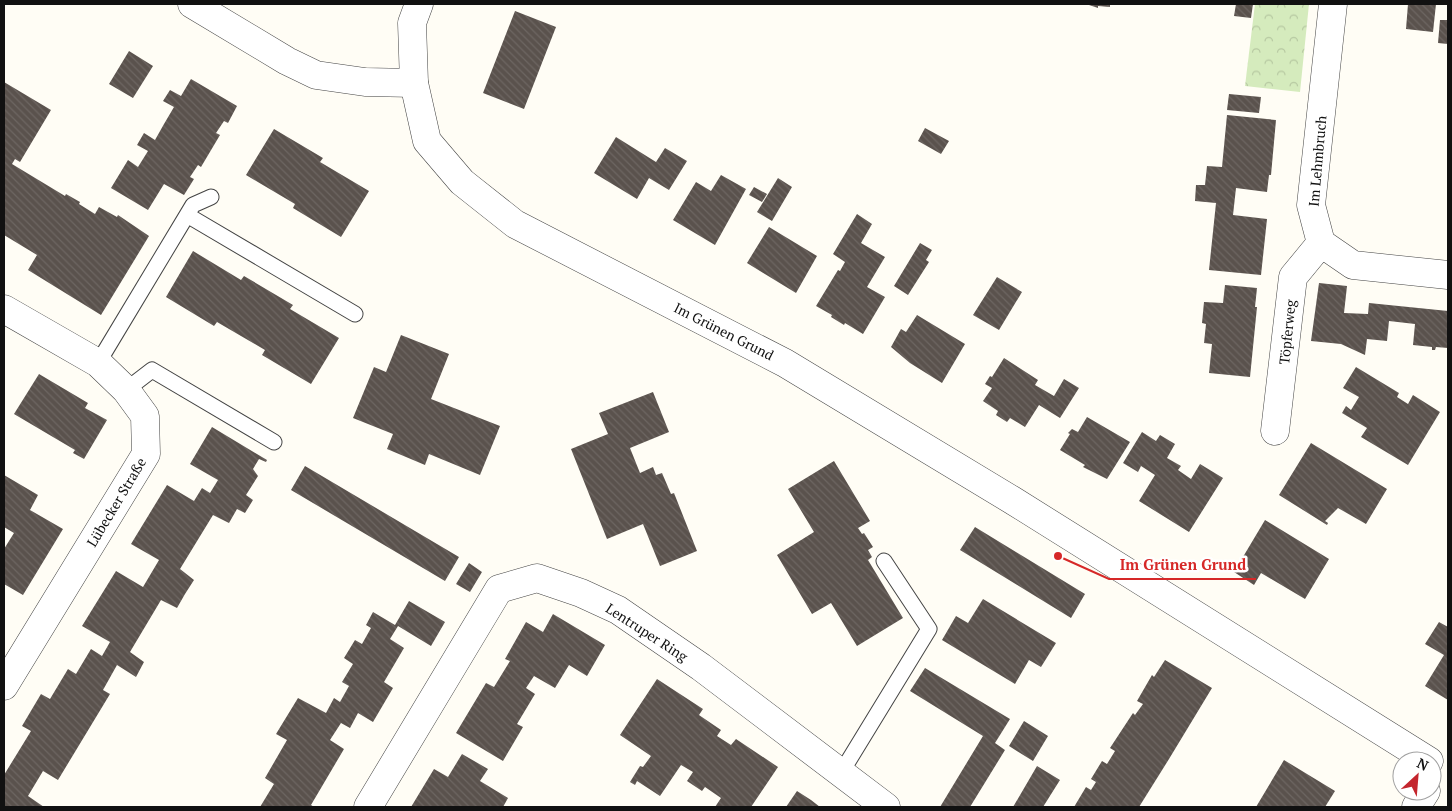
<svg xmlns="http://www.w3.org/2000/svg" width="1452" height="811" viewBox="0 0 1452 811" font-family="'PT Serif',serif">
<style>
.park{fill:url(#park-crowns)}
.building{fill:url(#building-back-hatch)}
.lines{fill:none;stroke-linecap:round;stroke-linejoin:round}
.service-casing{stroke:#444;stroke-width:17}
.minor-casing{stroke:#444;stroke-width:29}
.tertiary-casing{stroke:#444;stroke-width:29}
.service{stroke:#fff;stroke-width:15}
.minor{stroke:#fff;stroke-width:28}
.tertiary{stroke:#fff;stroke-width:28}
.labels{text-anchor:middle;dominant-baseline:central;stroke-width:5;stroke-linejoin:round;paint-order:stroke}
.street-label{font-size:14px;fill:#111;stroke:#fff}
.leader{fill:none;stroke:#d62828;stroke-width:2}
.callout-dot{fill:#d62828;stroke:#fff;stroke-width:2}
.callout-label{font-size:15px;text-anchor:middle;font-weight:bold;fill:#d62828;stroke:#fff;stroke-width:5;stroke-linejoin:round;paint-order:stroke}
</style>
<defs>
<pattern id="park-crowns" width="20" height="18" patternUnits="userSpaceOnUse" patternTransform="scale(1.25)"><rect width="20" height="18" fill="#d5ebbd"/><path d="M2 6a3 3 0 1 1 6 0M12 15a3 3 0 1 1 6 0" fill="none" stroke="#b6c8a1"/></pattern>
<pattern id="building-back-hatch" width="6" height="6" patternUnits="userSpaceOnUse" patternTransform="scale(1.25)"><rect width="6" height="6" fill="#5a524d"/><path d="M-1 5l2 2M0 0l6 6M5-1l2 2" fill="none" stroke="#6d6662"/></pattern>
</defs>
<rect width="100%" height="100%" fill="#fffdf5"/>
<path class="park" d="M 1255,4 L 1309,4 L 1300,92 L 1245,86 Z"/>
<path class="building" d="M 1089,4 L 1110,4 L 1110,7 L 1098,6 L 1098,8 L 1089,5 Z
M 1236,4 L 1253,4 L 1251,18 L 1234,16 Z
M 1408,4 L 1436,4 L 1433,32 L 1406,29 Z
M 515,11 L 556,27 L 524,109 L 483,93 Z
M 1440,20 L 1448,20 L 1448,44 L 1438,43 Z
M 129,51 L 153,66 L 133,98 L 109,84 Z
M 191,79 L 237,106 L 228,123 L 224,121 L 216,133 L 220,135 L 201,167 L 198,165 L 190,177 L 194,179 L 184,195 L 164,184 L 148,210 L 111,188 L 128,160 L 138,167 L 148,151 L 137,145 L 144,133 L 155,140 L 164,124 L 174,107 L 163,101 L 170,90 L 181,96 Z
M 4,82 L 51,110 L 20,162 L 15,159 L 12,164 L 65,196 L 66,194 L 80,202 L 79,204 L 95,214 L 99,207 L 117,217 L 118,215 L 149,236 L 101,315 L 28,270 L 37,255 L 4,235 Z
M 1229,94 L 1261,97 L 1259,113 L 1227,110 Z
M 1227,115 L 1276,120 L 1271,175 L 1269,175 L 1267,192 L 1236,188 L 1233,215 L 1267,219 L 1261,275 L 1209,270 L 1216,203 L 1195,201 L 1196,185 L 1205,185 L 1207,166 L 1222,167 Z
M 925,128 L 949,141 L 941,154 L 918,141 Z
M 274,129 L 323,158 L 320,162 L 369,191 L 341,237 L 293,208 L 295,204 L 246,175 Z
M 616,137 L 656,162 L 665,148 L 687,161 L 669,190 L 649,178 L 637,199 L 594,173 Z
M 721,175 L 746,189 L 715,245 L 673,220 L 696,182 L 711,191 Z
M 778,178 L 792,187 L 772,221 L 757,212 Z
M 754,187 L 767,194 L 762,202 L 749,195 Z
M 857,214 L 872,224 L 861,243 L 885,257 L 867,287 L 885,297 L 863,334 L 845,323 L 844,325 L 831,317 L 832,315 L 816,306 L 838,270 L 840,271 L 845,262 L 833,254 Z
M 769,227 L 817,256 L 796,293 L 747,263 Z
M 920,243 L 932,250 L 926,260 L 929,262 L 908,295 L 894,286 Z
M 193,251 L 241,280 L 244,276 L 293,305 L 290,309 L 339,338 L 311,384 L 262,355 L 265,350 L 217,322 L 214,326 L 166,297 Z
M 997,277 L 1022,292 L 999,330 L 973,315 Z
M 1319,283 L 1347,286 L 1344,313 L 1368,314 L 1369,303 L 1448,311 L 1448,348 L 1436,347 L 1435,350 L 1432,350 L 1432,347 L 1413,345 L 1415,324 L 1389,321 L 1387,341 L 1367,339 L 1365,355 L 1341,344 L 1311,341 Z
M 1225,285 L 1257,288 L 1255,307 L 1257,307 L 1250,377 L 1209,373 L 1212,344 L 1204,343 L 1206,324 L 1202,323 L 1204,302 L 1223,303 Z
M 917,315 L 965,344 L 942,383 L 910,363 L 891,347 L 901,329 L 906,332 Z
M 401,335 L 449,354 L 431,399 L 500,426 L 480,475 L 429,454 L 425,465 L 387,449 L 393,434 L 353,418 L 374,367 L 386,372 Z
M 1004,358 L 1038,380 L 1035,385 L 1054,396 L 1064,379 L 1079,388 L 1060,418 L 1039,405 L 1025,427 L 1010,418 L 1007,422 L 996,415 L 998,411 L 983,401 L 992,388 L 985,384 L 990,376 L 992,377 Z
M 1356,367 L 1399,393 L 1397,397 L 1408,404 L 1413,395 L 1440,412 L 1408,465 L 1361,437 L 1367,428 L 1342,413 L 1346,406 L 1351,410 L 1359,397 L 1343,388 Z
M 39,374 L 88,403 L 85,408 L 107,420 L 84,459 L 73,453 L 75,450 L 14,414 Z
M 653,392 L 669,432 L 630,448 L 640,473 L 653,467 L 656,475 L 662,473 L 671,494 L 674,493 L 697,551 L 660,566 L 643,524 L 607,539 L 571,449 L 608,434 L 599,413 Z
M 1087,417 L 1130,442 L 1107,479 L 1083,467 L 1085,465 L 1060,450 L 1070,434 L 1068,433 L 1072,429 L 1078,432 Z
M 212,427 L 267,460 L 266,462 L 259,459 L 253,469 L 258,476 L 246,495 L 253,500 L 245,513 L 237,509 L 229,523 L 213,515 L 180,569 L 194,580 L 185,594 L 177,608 L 161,600 L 130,652 L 144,662 L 136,677 L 117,665 L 103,690 L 110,694 L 58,780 L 43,771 L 28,796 L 44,807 L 4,807 L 4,775 L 31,731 L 22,726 L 41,694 L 50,699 L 68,669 L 76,674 L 91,649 L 102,656 L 110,642 L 82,626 L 116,571 L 143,587 L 159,560 L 131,544 L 167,485 L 194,501 L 202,488 L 210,493 L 218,480 L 190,464 Z
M 1142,432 L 1156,441 L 1160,435 L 1175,444 L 1167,458 L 1181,466 L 1178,470 L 1191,479 L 1200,464 L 1223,478 L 1189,532 L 1139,501 L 1155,475 L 1141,466 L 1138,472 L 1123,463 Z
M 1311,443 L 1387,489 L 1366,524 L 1338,508 L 1325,521 L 1328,523 L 1327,525 L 1279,495 Z
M 834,461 L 870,521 L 858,528 L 862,534 L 864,533 L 873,547 L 868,550 L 872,557 L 868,560 L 903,618 L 857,646 L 831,603 L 812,614 L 777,555 L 814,532 L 788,489 Z
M 305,466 L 459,557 L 445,581 L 291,490 Z
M 4,475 L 38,495 L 30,510 L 63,529 L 23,595 L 4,584 L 4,549 L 14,533 L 4,527 Z
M 1265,520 L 1329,559 L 1305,599 L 1261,573 L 1254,585 L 1234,572 Z
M 975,527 L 1085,594 L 1071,618 L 960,550 Z
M 469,563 L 482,572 L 470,592 L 456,584 Z
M 983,599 L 1056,643 L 1041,667 L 1029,660 L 1015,684 L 942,640 L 956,616 L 968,623 Z
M 409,601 L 445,622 L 431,646 L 398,626 L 390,639 L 404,648 L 384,682 L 393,688 L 373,722 L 358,713 L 350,728 L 341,723 L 330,740 L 344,749 L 311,805 L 314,807 L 260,807 L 274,784 L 265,778 L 287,740 L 276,734 L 298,698 L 326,713 L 334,698 L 340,702 L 349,686 L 342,682 L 353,664 L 344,658 L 355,640 L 362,644 L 371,628 L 366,625 L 373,612 L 395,625 Z
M 553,614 L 605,645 L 587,676 L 569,665 L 555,688 L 534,676 L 526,688 L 535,694 L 517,724 L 523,727 L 503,761 L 456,733 L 486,683 L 494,687 L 510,661 L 505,659 L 526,622 L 543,632 Z
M 1439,622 L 1448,627 L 1448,700 L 1425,686 L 1444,655 L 1425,644 Z
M 1165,660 L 1212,688 L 1169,759 L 1139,807 L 1074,807 L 1086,787 L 1091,790 L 1096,782 L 1091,779 L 1102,761 L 1107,764 L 1115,751 L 1110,748 L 1133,713 L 1135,715 L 1143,704 L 1137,701 L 1152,675 L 1154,677 Z
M 925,668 L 1010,719 L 995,743 L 1005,750 L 970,807 L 940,807 L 983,736 L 910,691 Z
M 657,679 L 703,709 L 699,715 L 721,730 L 717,736 L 731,745 L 736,739 L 778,767 L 751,807 L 715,807 L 721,798 L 705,787 L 702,791 L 687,781 L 693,772 L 681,765 L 660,796 L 637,781 L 635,785 L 630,782 L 640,766 L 643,767 L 651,756 L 620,735 Z
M 1024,721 L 1048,736 L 1033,761 L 1009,746 Z
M 462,754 L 488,769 L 480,781 L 508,798 L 503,807 L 411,807 L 434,769 L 448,777 Z
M 1284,760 L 1335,791 L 1325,807 L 1256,807 Z
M 1037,766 L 1060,780 L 1043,807 L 1013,807 Z
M 797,791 L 811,800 L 820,807 L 786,807 Z"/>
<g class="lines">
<defs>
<path id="service" d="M 187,215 L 355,314
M 98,363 L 193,205 L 211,197
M 126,390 L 152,370 L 274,442
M 841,773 L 929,629 L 884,561"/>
<path id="minor" d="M 192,4 L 287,61 L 316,75 L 365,82 L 414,83
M 1333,4 L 1311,205 L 1321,243 L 1353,265 L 1448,275
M 4,309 L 98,363 L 126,390 L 145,416 L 146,454 L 4,686
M 1275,431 L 1293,277 L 1321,243
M 368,807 L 499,589 L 537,578 L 581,593 L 618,610 L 701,667 L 886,807
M 1416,807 L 1426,791"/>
<path id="tertiary" d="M 419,4 L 412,23 L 414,83 L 427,141 L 462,182 L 515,224 L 785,363 L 1012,500 L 1429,761"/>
</defs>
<use href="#service" class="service-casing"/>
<use href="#minor" class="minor-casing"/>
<use href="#tertiary" class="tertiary-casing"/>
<use href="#service" class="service"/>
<use href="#minor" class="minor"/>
<use href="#tertiary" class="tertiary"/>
</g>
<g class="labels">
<g class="street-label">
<text transform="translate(1317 161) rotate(-85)">Im Lehmbruch</text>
<text transform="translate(724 331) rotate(27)">Im Grünen Grund</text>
<text transform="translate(1287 332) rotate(-84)">Töpferweg</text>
<text transform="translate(116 502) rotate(-59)">Lübecker Straße</text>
<text transform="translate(647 632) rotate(33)">Lentruper Ring</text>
</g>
</g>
<path class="leader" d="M1058 556L1109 579H1256"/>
<circle class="callout-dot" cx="1058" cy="556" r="5"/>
<g class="callout-label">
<text x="1183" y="570">Im Grünen Grund</text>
</g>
<rect width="1452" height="811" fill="none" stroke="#111111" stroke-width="10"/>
<g transform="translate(1417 776) rotate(26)"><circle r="24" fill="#ffffff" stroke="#a0a0a0"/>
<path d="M0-4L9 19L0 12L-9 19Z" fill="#c4262e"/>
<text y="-8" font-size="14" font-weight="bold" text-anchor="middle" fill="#111111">N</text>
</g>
</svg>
